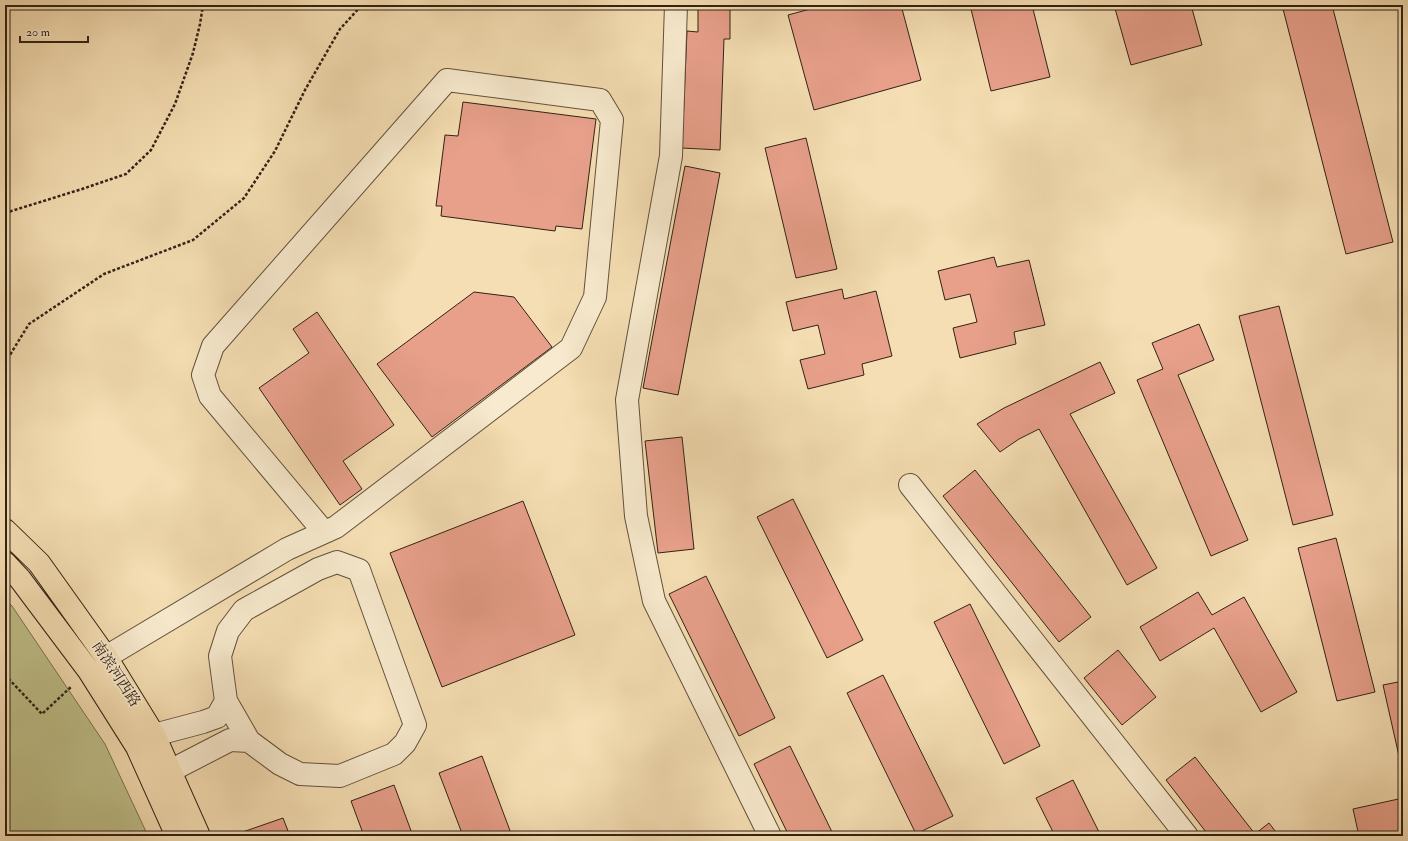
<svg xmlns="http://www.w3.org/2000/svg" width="1408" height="841" viewBox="0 0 1408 841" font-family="'IM FELL Double Pica','Noto Serif SC',serif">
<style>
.green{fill:#bfc08a;stroke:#787150}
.building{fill:#e8a08b;stroke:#312215}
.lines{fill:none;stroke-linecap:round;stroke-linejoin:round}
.minor-casing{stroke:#62513c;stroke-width:24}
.highway-casing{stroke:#312215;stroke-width:24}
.path{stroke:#312215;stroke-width:2.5;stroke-dasharray:3 2;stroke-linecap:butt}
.minor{stroke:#f8eace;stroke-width:22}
.highway{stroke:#f5deb3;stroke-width:22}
.labels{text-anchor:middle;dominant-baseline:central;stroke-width:3.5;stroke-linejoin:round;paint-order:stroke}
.street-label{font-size:15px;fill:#312215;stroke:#f8eace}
</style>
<rect width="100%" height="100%" fill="#f5deb3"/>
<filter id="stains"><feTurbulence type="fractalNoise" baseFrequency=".005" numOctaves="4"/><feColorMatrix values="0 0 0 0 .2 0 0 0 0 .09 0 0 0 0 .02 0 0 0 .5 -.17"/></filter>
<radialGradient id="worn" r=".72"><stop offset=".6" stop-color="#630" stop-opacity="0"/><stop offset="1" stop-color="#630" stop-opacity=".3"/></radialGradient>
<path class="green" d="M 5,599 L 12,606 L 105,744 L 148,836 L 5,836 Z"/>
<path class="building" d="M 698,5 L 730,5 L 730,39 L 724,39 L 720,150 L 682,148 L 687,31 L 698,32 Z
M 825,5 L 901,5 L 921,80 L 814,110 L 788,15 Z
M 970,5 L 1032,5 L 1050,77 L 991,91 Z
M 1114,5 L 1191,5 L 1202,45 L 1131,65 Z
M 1282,5 L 1332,5 L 1393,242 L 1346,254 Z
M 463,102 L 596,119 L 582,229 L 556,226 L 555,231 L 441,216 L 442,206 L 436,206 L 445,135 L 458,136 Z
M 806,138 L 837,269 L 796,278 L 765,148 Z
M 685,166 L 720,173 L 678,395 L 643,388 Z
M 994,257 L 997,267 L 1029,260 L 1045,325 L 1014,332 L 1016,344 L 960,358 L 953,328 L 977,322 L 970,294 L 945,300 L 938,271 Z
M 842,289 L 844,299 L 876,291 L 892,356 L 862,364 L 864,375 L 808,389 L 800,360 L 825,354 L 818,325 L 793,331 L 786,302 Z
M 474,292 L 514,297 L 552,347 L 432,437 L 377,364 Z
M 1279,306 L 1333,515 L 1293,525 L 1239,316 Z
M 317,312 L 394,425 L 343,461 L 362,489 L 340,505 L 259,388 L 309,353 L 293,329 Z
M 1199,324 L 1214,360 L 1178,375 L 1248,540 L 1211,556 L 1137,380 L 1163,369 L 1152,343 Z
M 1100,362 L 1115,393 L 1070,414 L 1157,568 L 1127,585 L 1039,429 L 1019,439 L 1000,452 L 977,424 L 1004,408 Z
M 682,437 L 694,549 L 658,553 L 645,441 Z
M 975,470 L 1091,617 L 1059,642 L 943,496 Z
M 793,499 L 863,640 L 827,658 L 757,517 Z
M 523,501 L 575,635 L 442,687 L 390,553 Z
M 1336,538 L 1375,692 L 1337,701 L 1298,548 Z
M 706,576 L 775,718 L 739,736 L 669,594 Z
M 1198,592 L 1212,615 L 1244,597 L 1297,692 L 1261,712 L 1214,628 L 1160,661 L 1140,627 Z
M 970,604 L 1040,746 L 1004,764 L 934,622 Z
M 1118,650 L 1156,697 L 1122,725 L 1084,678 Z
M 883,675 L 953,816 L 916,834 L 847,693 Z
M 1403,681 L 1403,774 L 1383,685 Z
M 790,746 L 834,836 L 789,836 L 754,764 Z
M 482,756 L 512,836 L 463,836 L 439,773 Z
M 1195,757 L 1255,834 L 1269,823 L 1279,836 L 1209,836 L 1166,780 Z
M 1073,780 L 1101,836 L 1055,836 L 1036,798 Z
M 394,785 L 413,836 L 364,836 L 351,801 Z
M 1403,798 L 1403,832 L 1384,836 L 1359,836 L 1353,809 Z
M 283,818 L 290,836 L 238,836 L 237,834 Z"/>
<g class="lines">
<defs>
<path id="minor" d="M 676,5 L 671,156 L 627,400 L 636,516 L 654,601 L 770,836
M 910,485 L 1187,836
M 106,657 L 287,549 L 336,527 L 571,348 L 595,297 L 612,120 L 600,100 L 447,80 L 213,346 L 203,375 L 210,396 L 324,532
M 226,701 L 249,741
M 154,735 L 203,722 L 217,717 L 226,701 L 220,656 L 228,631 L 244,610 L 318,569 L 337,562 L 359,570 L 415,725 L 405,743 L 394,754 L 340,776 L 300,774 L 280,764 L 249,741 L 230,740 L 170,771"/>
<path id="highway" d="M 5,530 L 39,563 L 106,657 L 154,735 L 199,836
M 5,563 L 20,579 L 89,671 L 137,747 L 177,836"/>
</defs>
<use href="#minor" class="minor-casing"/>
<use href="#highway" class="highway-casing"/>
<path class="path" d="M 5,213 L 82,189 L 126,174 L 151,150 L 175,104 L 193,53 L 200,24 L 203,5
M 5,363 L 29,324 L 104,274 L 193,240 L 244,198 L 275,151 L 305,90 L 340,29 L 362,5
M 5,675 L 42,714 L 72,686"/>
<use href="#minor" class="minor"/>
<use href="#highway" class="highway"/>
</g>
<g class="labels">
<g class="street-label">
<text transform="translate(116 674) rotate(57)">南滨河西路</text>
</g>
</g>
<rect width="1408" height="841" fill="none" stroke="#f5deb3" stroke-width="20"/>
<rect x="6" y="6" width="1396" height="829" fill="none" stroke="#312215" stroke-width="2"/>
<rect x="10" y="10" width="1388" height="821" fill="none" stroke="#312215"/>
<path d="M20 36v6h68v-6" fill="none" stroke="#312215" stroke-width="2"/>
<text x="26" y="36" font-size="12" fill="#312215" stroke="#f8eace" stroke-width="3" paint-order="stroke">20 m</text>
<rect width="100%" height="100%" filter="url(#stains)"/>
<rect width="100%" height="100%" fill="url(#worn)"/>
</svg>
